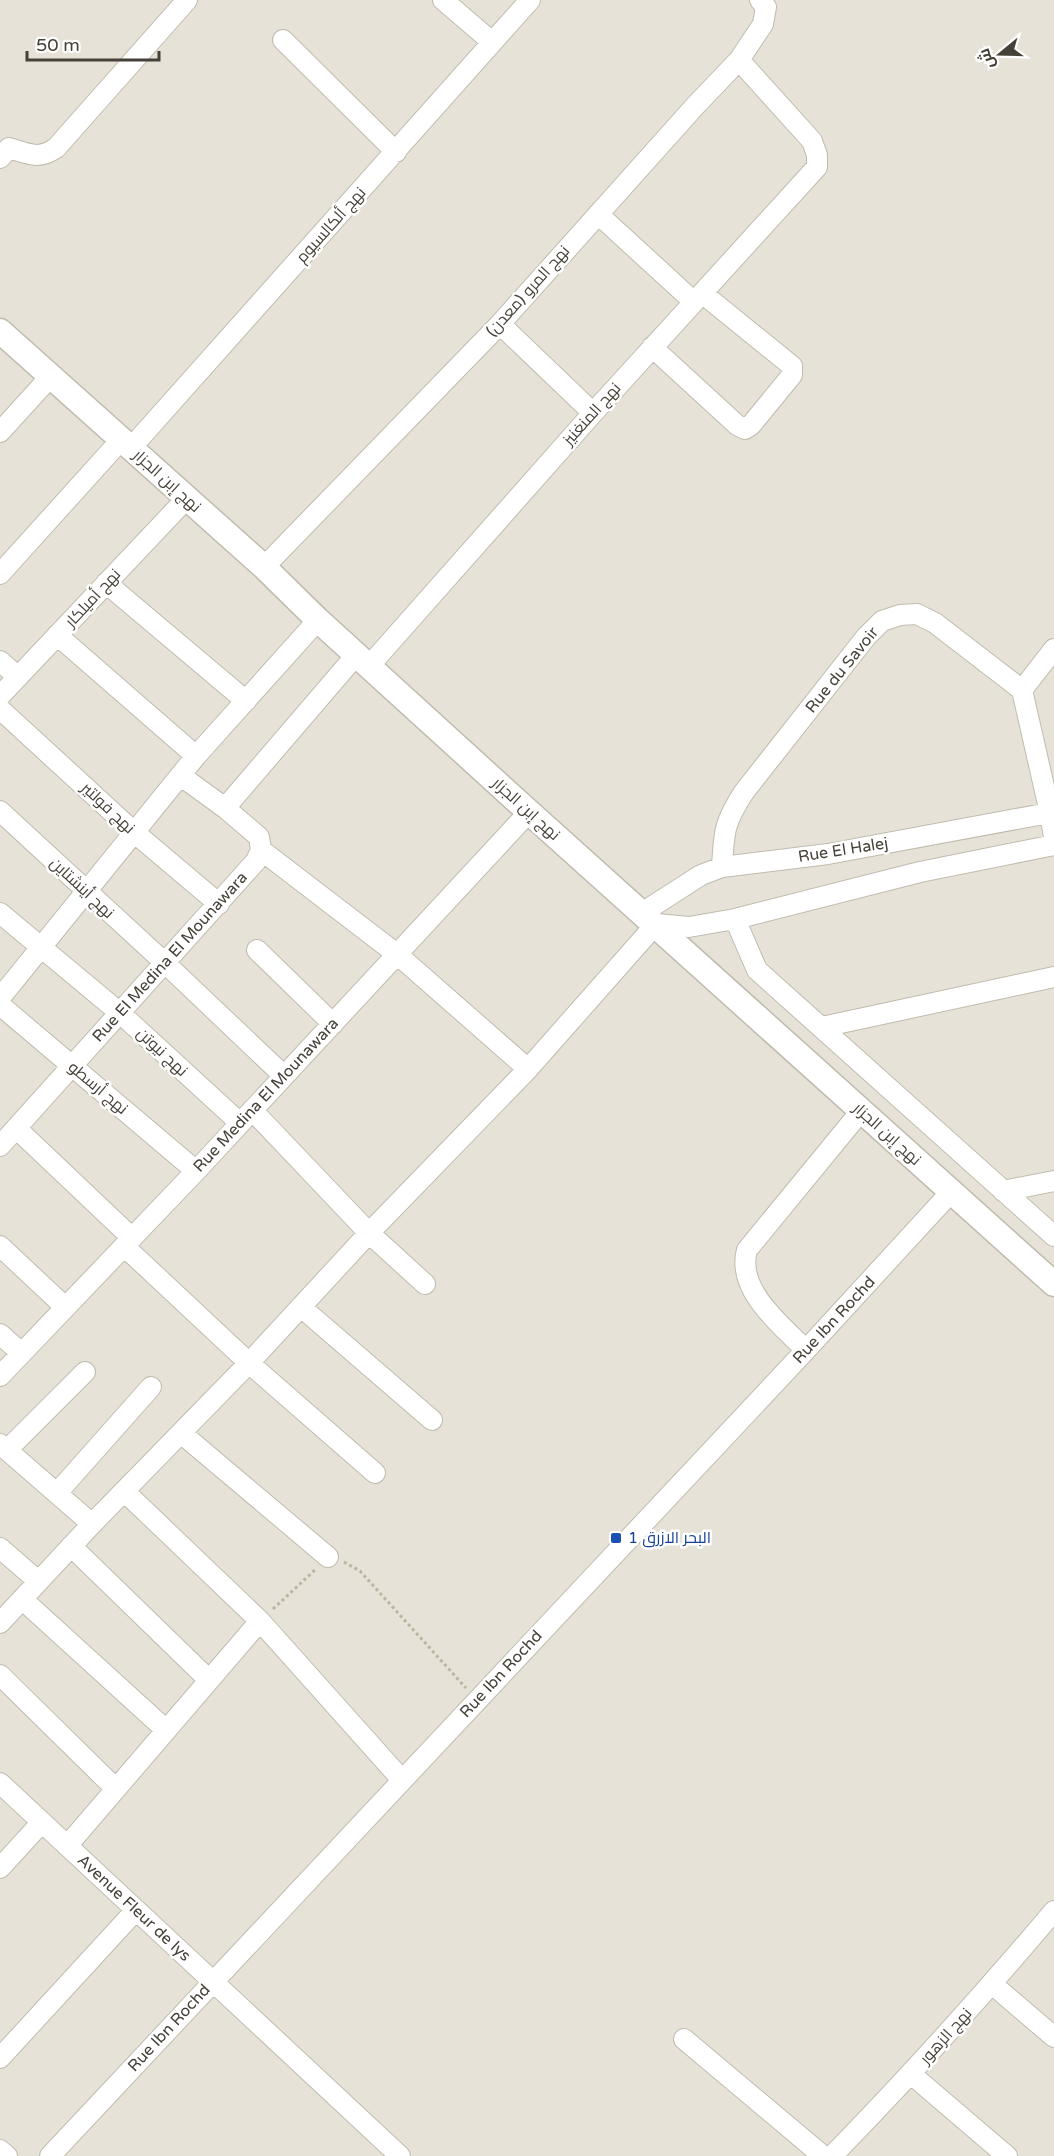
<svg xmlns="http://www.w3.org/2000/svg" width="1054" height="2156" viewBox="0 0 1054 2156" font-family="'Varela Round',Cairo,sans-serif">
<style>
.residential{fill:#e7e2d8}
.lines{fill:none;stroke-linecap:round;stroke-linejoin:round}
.minor-casing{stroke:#c1bbaf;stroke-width:22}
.tertiary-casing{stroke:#c1bbaf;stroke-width:27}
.path{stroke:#beb49f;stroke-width:3;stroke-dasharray:3 3;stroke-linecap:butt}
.minor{stroke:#fff;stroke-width:20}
.tertiary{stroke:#fff;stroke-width:24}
.transit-dot{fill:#1a4fb4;stroke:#fff;stroke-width:2}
.labels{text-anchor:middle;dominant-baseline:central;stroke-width:5;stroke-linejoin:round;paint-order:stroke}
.street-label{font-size:16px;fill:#464138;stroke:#fff}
.transit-label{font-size:16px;fill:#164399;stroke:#fff;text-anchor:start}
</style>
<rect width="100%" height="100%" fill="#f3f0e9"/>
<path class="residential" d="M 0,0 L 1054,0 L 1054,2156 L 0,2156 Z"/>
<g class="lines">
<defs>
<path id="minor" d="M 443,0 L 492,42
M 283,40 L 396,152
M 0,158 L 9,148 C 29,154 38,160 56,148 L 187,0
M 598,214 L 694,302
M 500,324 L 593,413
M 652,347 L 737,425 L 745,429 L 751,425 L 792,375 L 792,366 L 702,293
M 0,432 L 51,376
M 130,449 L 530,0
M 264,567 L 500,324 L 696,105 L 739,60 L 763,24 L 766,7 L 760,0
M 0,574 L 120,441
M 106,583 L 246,701
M 57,635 L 196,756
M 0,661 L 18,677
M 370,665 L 593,413 L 817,167 L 817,155 L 812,141 L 739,60
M 1022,690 L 1054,649
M 0,696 L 186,499
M 0,709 L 135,833 L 219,904
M 225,808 L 357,654
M 0,811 L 165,963 L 284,1076
M 261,850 L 398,955 L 528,1069
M 722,867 C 724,831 724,823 744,792 L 866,637 L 882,621 L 900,615 L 917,614 L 935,623 L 1022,690 L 1050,813 L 1054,837
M 0,913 L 120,1013 L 240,1123
M 642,913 L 701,875 L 722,867 L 828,854 L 1054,812
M 735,919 L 757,970 L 1054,1236
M 257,950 L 333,1024
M 0,998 L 196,756 L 318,620
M 0,1005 L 196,1171
M 822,1027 L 1054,977
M 252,1110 L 369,1233 L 425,1284
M 16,1128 L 131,1237
M 0,1146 L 256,861 L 261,850 L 259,837 L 225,808 L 181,776
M 1003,1191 L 1054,1181
M 0,1246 L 65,1307
M 124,1246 L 249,1363 L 375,1473
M 301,1307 L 432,1420
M 0,1334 L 21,1353
M 806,1350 C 781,1325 736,1290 747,1250 L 861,1111
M 0,1376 L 196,1171 L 529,812
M 181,1433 L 328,1557
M 0,1444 L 92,1524
M 7,1450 L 85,1372
M 124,1491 L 260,1621 L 402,1780
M 57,1493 L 151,1387
M 71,1546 L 209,1680
M 0,1548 L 38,1581
M 22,1599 L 166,1730
M 0,1623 L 92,1524 L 249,1363 L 369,1233 L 528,1069 L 656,924 L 689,927 L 735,919 L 920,872 L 1054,845
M 0,1675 L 116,1789
M 0,1783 L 400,2156
M 67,1846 L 260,1621
M 0,1868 L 42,1822
M 992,1984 L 1054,2037
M 684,2039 L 823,2156
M 0,2058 L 136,1910
M 911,2074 L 1007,2156
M 0,2150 L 7,2156
M 50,2156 L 806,1350 L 952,1191
M 832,2156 C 909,2077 983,1995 1054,1911"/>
<path id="tertiary" d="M 0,331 L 264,567 L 318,620 L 529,812 L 1054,1284"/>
</defs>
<use href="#minor" class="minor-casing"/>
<use href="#tertiary" class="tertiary-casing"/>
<path class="path" d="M 344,1562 L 360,1571 L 466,1688
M 273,1609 L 316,1569"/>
<use href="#minor" class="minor"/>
<use href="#tertiary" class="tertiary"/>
</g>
<rect class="transit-dot" x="610" y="1532" width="12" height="12" rx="3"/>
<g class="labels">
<g class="street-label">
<text transform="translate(331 225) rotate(-48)">نهج ألكالسيوم</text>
<text transform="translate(528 291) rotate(-48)">نهج المرو (معدن)</text>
<text transform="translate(592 414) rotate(-48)">نهج المنغنيز</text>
<text transform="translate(167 481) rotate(42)">نهج إبن الجزار</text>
<text transform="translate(93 598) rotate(-47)">نهج أميلكار</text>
<text transform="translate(842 670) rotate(-51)">Rue du Savoir</text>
<text transform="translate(108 808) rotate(43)">نهج فولتير</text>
<text transform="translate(526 809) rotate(42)">نهج إبن الجزار</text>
<text transform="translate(843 850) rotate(-9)">Rue El Halej</text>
<text transform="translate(82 888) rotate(43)">نهج أينشتاين</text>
<text transform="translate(170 957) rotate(-48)">Rue El Medina El Mounawara</text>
<text transform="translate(162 1052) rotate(43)">نهج نيوتن</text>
<text transform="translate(98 1088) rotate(40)">نهج أرسطو</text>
<text transform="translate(266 1095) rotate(-47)">Rue Medina El Mounawara</text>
<text transform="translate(887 1134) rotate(42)">نهج إبن الجزار</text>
<text transform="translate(834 1320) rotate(-47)">Rue Ibn Rochd</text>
<text transform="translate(501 1674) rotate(-47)">Rue Ibn Rochd</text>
<text transform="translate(134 1908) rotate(43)">Avenue Fleur de lys</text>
<text transform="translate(169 2028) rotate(-47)">Rue Ibn Rochd</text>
<text transform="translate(946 2036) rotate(-48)">نهج الزهور</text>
</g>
<g class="transit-label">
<text x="628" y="1538">1 البحر الازرق</text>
</g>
</g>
<g transform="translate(1000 54) rotate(251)" stroke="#ffffff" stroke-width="4.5" paint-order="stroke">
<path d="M0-4.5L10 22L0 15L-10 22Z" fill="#464138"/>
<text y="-9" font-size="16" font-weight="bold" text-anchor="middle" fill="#464138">ش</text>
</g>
<path d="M27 51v9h132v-9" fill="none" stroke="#464138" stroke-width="3"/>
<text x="36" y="51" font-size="18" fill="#464138" stroke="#ffffff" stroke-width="4.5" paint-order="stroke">50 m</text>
</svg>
